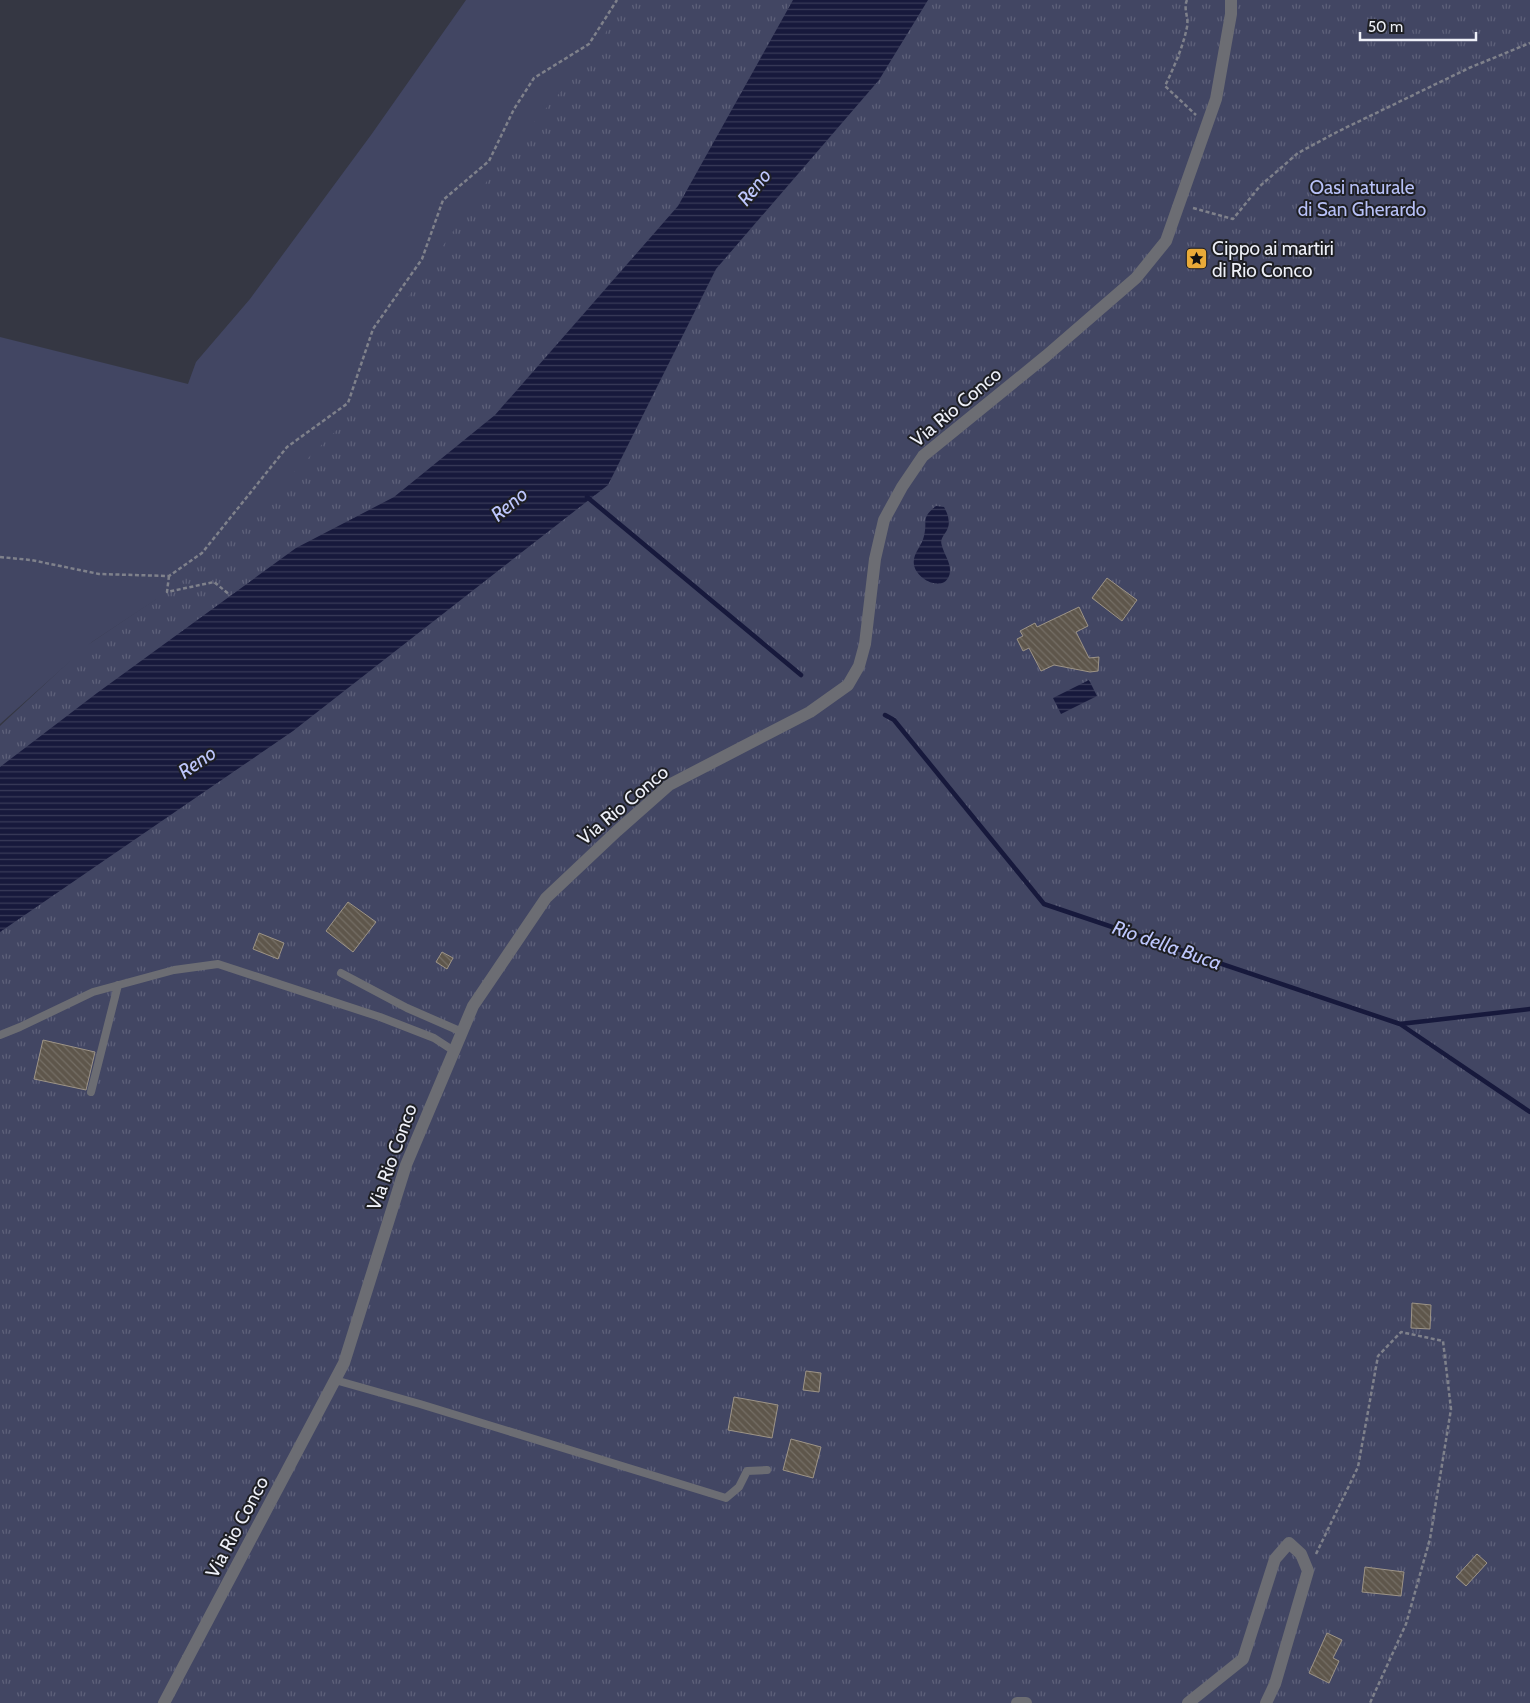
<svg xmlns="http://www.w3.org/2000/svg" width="1530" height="1703" viewBox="0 0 1530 1703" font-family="Cabin,sans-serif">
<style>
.grass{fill:#424663}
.park{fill:url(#park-tufts)}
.water{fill:url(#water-rules)}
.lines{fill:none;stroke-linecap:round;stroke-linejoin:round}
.stream{stroke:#17193c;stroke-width:4.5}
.building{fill:url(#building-back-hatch);stroke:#9d9487}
.path{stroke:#7f818b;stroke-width:2.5;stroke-dasharray:4 2.5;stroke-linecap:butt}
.lane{stroke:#6c6d73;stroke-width:8}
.street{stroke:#6c6d73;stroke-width:12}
.labels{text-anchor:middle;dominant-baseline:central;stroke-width:4;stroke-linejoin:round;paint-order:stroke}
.park-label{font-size:19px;fill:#b7c0f6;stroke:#1e1f24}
.poi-label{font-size:19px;fill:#eef0f8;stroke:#1e1f24;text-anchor:start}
.street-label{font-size:19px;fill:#eef0f8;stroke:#1e1f24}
.water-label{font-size:20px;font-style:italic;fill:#bec7fd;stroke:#1e1f24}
</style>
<defs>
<pattern id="park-tufts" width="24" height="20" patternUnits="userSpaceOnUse" patternTransform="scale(1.25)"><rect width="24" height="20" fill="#424663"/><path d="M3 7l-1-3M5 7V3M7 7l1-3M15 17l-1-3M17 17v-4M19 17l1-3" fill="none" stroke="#5e617a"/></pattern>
<pattern id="water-rules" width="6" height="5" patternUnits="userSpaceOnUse" patternTransform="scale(1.25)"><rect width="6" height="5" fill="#17193c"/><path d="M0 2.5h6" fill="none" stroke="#393b59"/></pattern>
<pattern id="building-back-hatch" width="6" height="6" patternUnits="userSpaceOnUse" patternTransform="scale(1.25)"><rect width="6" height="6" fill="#5e564b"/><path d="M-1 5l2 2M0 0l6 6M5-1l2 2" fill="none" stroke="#756f66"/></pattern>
</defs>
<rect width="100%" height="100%" fill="#353743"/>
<path class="grass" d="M 466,0 L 633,0 L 564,181 L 214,582 L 157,599 L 92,642 L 0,724 L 0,337 L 188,384 L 196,362 L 250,299 L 371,135 Z"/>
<path class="park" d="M 625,0 L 1530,0 L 1530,1703 L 0,1703 L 0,726 L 86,646 L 180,583 L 344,423 L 377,343 L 504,156 L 591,57 Z"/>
<path class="water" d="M 793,0 L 928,0 L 879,80 L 716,269 L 608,485 L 293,731 L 0,932 L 0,767 L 97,693 L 296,548 L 394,497 L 495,415 L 678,206 Z
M 936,506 L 944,507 C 958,532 937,533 942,546 C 944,554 951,563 950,572 C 947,594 917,581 914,565 C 912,554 922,546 924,536 C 928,520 920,519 936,506 Z
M 1089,680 L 1097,696 L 1061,714 L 1053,698 Z"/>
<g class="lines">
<path class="stream" d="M 587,497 L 801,675
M 885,715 L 894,720 L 1044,904 L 1400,1024 L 1530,1009
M 1400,1024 L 1530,1112"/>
</g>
<path class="building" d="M 1107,578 L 1137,600 L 1122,621 L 1092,598 Z
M 1079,607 L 1088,626 L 1076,632 L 1089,658 L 1099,657 L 1098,671 L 1090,672 L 1054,665 L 1041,671 L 1029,648 L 1023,651 L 1017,639 L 1023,636 L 1020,631 L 1035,623 L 1037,627 Z
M 348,902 L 376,922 L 353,952 L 326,931 Z
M 259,933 L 284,943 L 278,959 L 253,949 Z
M 442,952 L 453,958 L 447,969 L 436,962 Z
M 43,1040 L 95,1052 L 86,1090 L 34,1079 Z
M 1412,1303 L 1431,1305 L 1430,1329 L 1411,1328 Z
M 806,1371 L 821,1373 L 819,1392 L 803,1390 Z
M 734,1397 L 778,1405 L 772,1438 L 728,1430 Z
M 791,1439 L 821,1447 L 813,1478 L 783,1470 Z
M 1477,1554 L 1487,1563 L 1466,1586 L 1456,1577 Z
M 1365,1567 L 1404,1572 L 1401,1596 L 1362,1592 Z
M 1327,1633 L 1342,1640 L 1333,1658 L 1339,1661 L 1329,1683 L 1309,1673 Z"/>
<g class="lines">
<path class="path" d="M 1187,0 C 1183,9 1189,17 1187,27 C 1183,47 1174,67 1165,86 L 1196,115
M 1193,208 L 1233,219 L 1260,186 L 1298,153 L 1337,132 L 1469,68 L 1530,43
M 0,557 L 31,560 L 99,574 L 169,576 L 202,553 L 287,447 L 348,403 L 373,329 L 422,259 L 443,200 L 489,161 L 514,109 L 534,78 L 589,44 L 617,0
M 169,576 L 167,592 L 214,582 L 230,595
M 1316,1554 L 1358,1467 L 1378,1356 L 1401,1332 L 1443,1341 L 1451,1409 L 1430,1539 L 1406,1624 L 1370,1703"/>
<path class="lane" d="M 341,973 L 407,1008 L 462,1032
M 0,1035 L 20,1027 L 93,992 L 174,970 L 218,964 L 380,1017 L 434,1038 L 454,1051
M 91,1092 L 118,985
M 335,1380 L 420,1404 L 726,1498 L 739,1487 L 747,1471 L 767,1470"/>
<path class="street" d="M 164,1703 L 344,1363 L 406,1165 L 473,1006 L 546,898 L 617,831 L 669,785 L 810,712 L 848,685 L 859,666 L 865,644 L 875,559 L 884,520 L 902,487 L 923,456 L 1046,356 L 1136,278 L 1166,241 L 1216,99 L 1231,14 L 1231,0
M 1017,1703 L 1026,1703
M 1188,1703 L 1243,1659 L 1275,1559 L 1289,1543 L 1301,1554 L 1308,1571 L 1275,1684 L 1266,1703"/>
</g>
<defs>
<symbol id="sight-square" viewBox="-11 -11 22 22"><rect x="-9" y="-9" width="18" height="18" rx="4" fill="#e9aa38" stroke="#1e1f24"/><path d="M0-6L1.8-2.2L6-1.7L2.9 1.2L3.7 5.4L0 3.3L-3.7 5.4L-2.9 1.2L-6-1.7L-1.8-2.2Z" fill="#111"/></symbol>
</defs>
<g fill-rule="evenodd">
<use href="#sight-square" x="1184" y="246" width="25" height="25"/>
</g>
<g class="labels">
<g class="park-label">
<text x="1362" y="187">Oasi naturale<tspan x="1362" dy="22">di San Gherardo</tspan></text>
</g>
<g class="poi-label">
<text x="1212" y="248">Cippo ai martiri<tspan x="1212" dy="22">di Rio Conco</tspan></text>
</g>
<g class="street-label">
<text transform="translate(956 407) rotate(-40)">Via Rio Conco</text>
<text transform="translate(623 805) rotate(-40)">Via Rio Conco</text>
<text transform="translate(392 1157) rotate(-70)">Via Rio Conco</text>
<text transform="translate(237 1527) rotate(-62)">Via Rio Conco</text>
</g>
<g class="water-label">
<text transform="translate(754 187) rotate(-51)">Reno</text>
<text transform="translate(509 504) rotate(-40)">Reno</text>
<text transform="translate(197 762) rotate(-35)">Reno</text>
<text transform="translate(1167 945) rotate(19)">Rio della Buca</text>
</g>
</g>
<path d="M1360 32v8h116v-8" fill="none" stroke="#eef0f8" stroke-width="2.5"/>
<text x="1368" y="32" font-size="15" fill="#eef0f8" stroke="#1e1f24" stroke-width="4" paint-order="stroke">50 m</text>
</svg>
